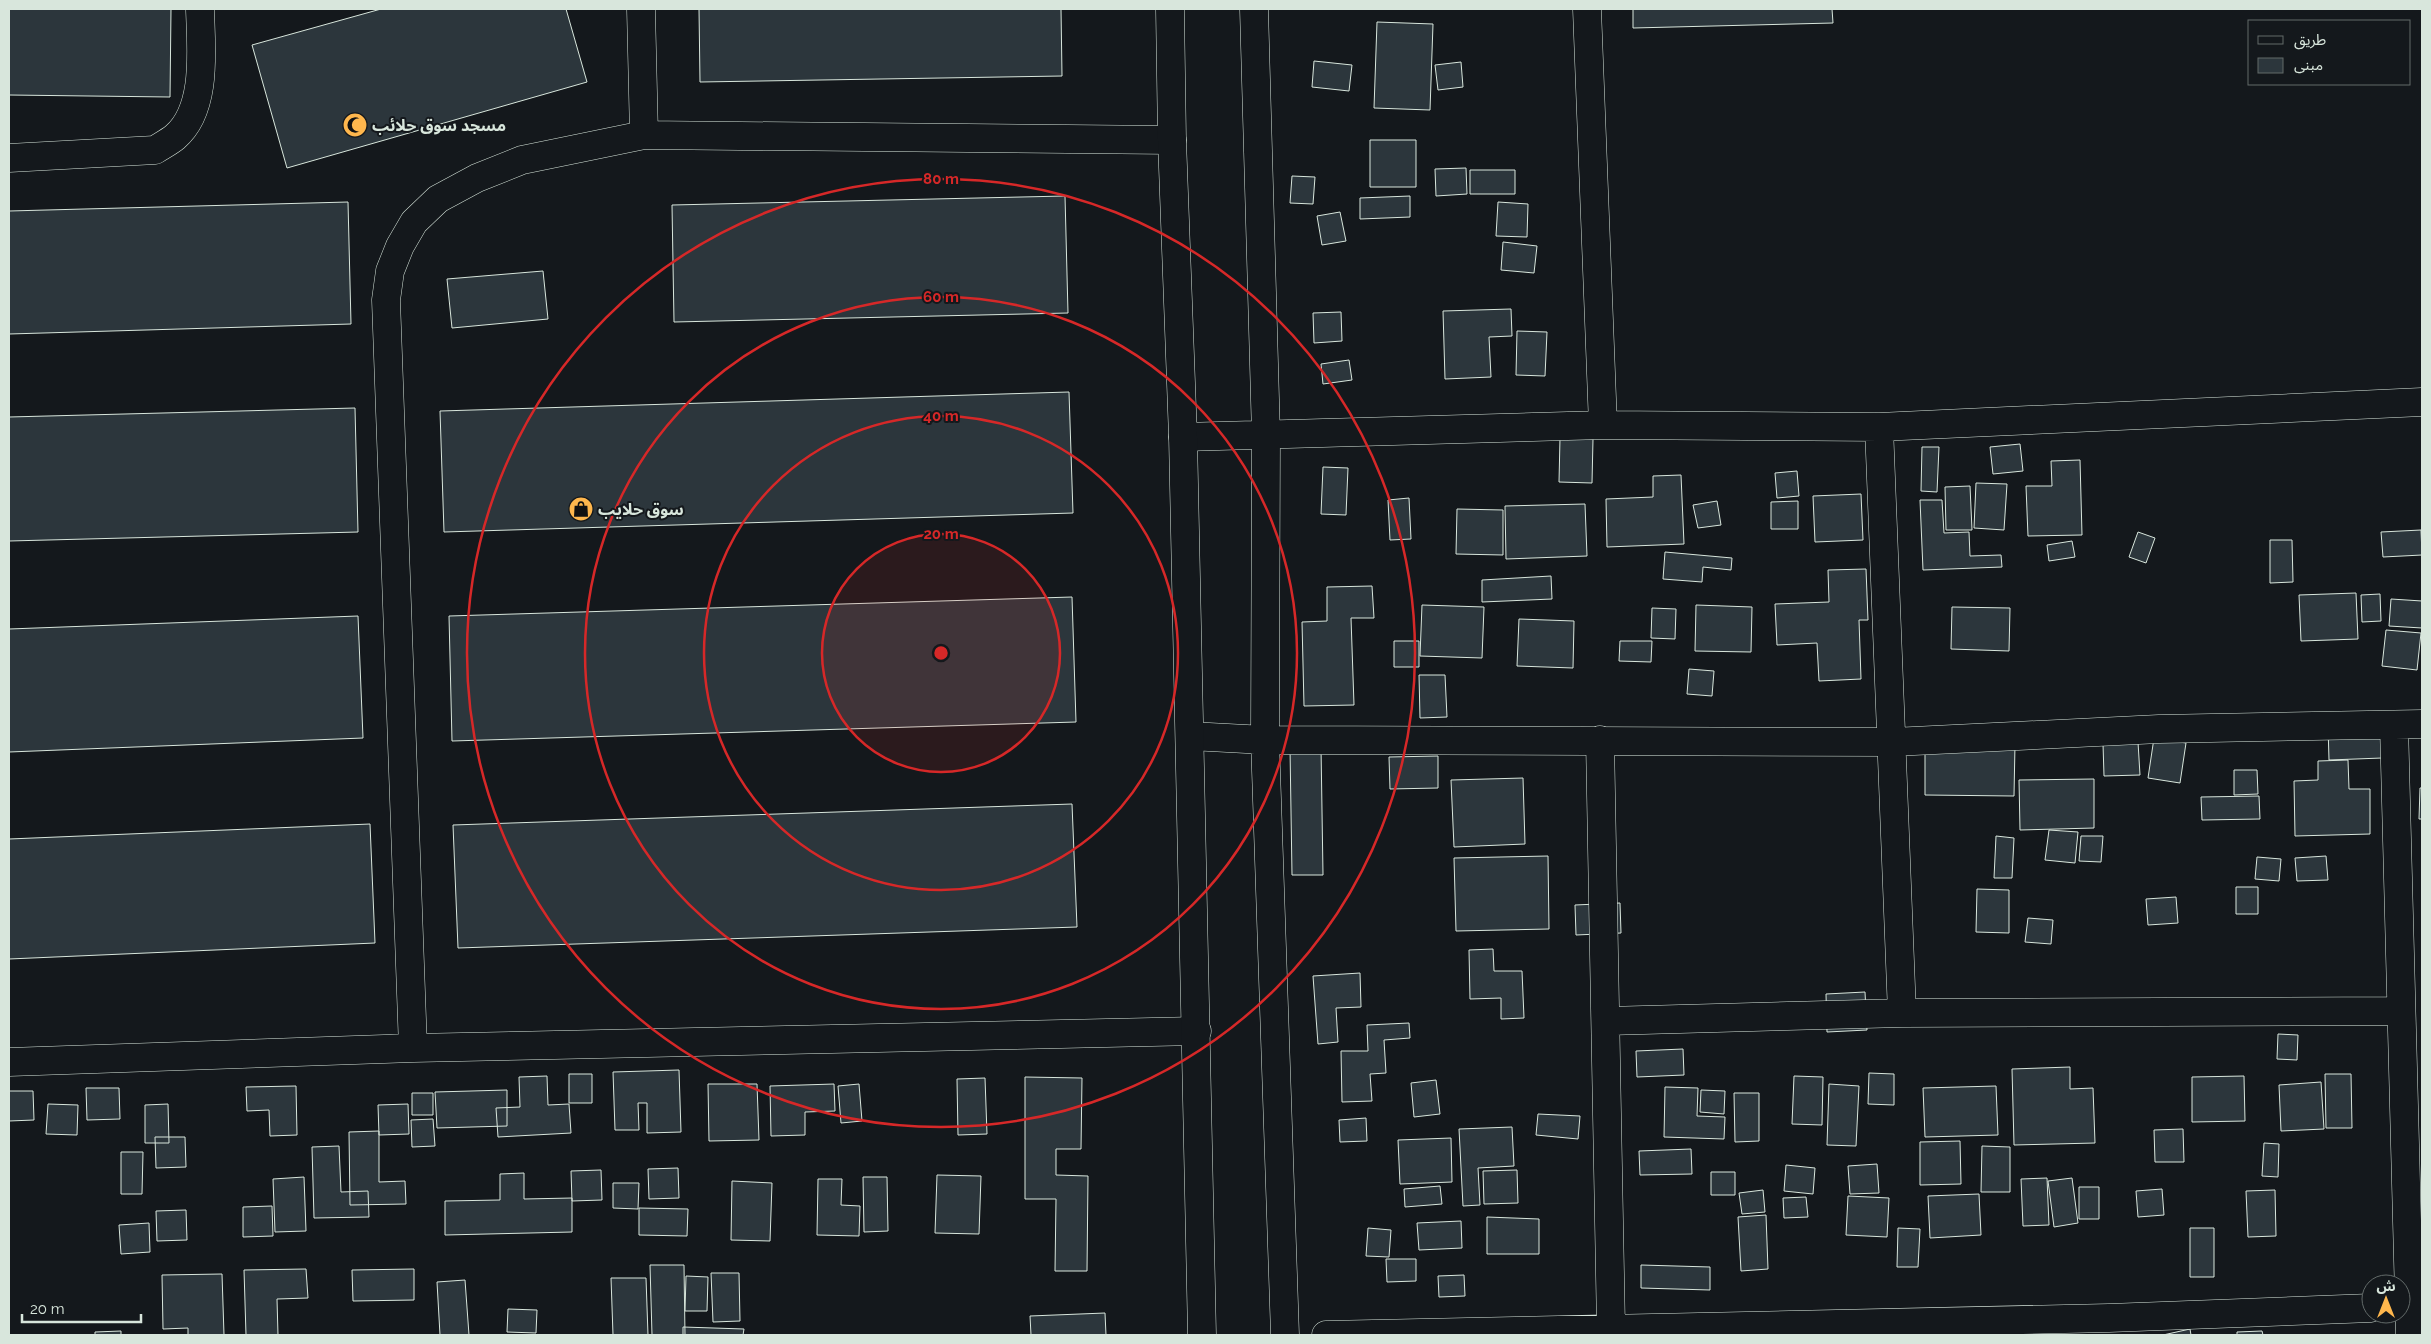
<svg xmlns="http://www.w3.org/2000/svg" width="2431" height="1344" viewBox="0 0 2431 1344" font-family="Raleway,'Noto Sans Arabic',sans-serif">
<style>
.building{fill:#2c363c;stroke:#d8e6dc}
.lines{fill:none;stroke-linecap:round;stroke-linejoin:round}
.street-casing{stroke:#d8e6dc;stroke-width:29}
.secondary-casing{stroke:#d8e6dc;stroke-width:29}
.street{stroke:#14181c;stroke-width:28}
.secondary{stroke:#14181c;stroke-width:28}
.ring{fill:none;stroke:#d62828;stroke-width:2.5}
.labels{text-anchor:middle;dominant-baseline:central;stroke-width:4;stroke-linejoin:round;paint-order:stroke}
.poi-label{font-size:16px;font-weight:bold;fill:#d8e6dc;stroke:#14181c;text-anchor:start}
.centre{fill:#d62828;stroke:#14181c;stroke-width:2.5}
.ring-label{font-size:15px;text-anchor:middle;font-weight:bold;fill:#d62828;stroke:#14181c;stroke-width:4;stroke-linejoin:round;paint-order:stroke}
</style>
<rect width="100%" height="100%" fill="#14181c"/>
<path class="building" d="M 9,9 L 171,9 L 170,97 L 9,95 Z
M 381,9 L 566,9 L 587,82 L 287,168 L 252,45 Z
M 699,9 L 1061,9 L 1062,76 L 700,82 Z
M 1633,9 L 1832,9 L 1833,23 L 1633,28 Z
M 1377,22 L 1433,24 L 1430,110 L 1374,108 Z
M 1314,61 L 1352,65 L 1349,91 L 1312,87 Z
M 1461,62 L 1463,87 L 1438,90 L 1435,65 Z
M 1370,140 L 1416,140 L 1416,187 L 1370,187 Z
M 1466,168 L 1467,194 L 1436,196 L 1435,169 Z
M 1470,170 L 1515,170 L 1515,194 L 1470,194 Z
M 1292,176 L 1315,177 L 1313,204 L 1290,203 Z
M 1065,196 L 1068,313 L 674,322 L 672,205 Z
M 1410,196 L 1410,217 L 1360,219 L 1360,198 Z
M 348,202 L 351,324 L 9,334 L 9,211 Z
M 1498,202 L 1528,204 L 1527,237 L 1496,236 Z
M 1340,212 L 1346,241 L 1322,245 L 1317,216 Z
M 1503,242 L 1537,246 L 1534,273 L 1501,270 Z
M 543,271 L 548,319 L 452,328 L 447,279 Z
M 1511,309 L 1512,336 L 1489,337 L 1491,377 L 1445,379 L 1443,311 Z
M 1341,312 L 1342,341 L 1314,343 L 1313,313 Z
M 1517,331 L 1547,332 L 1545,376 L 1516,375 Z
M 1349,360 L 1352,380 L 1323,384 L 1321,364 Z
M 1069,392 L 1073,513 L 444,532 L 440,411 Z
M 355,408 L 358,532 L 9,541 L 9,417 Z
M 1560,438 L 1593,439 L 1592,483 L 1559,482 Z
M 2020,444 L 2023,471 L 1993,474 L 1990,447 Z
M 1922,447 L 1939,447 L 1937,492 L 1921,491 Z
M 2080,460 L 2082,535 L 2028,536 L 2026,486 L 2052,486 L 2051,461 Z
M 1323,467 L 1348,468 L 1346,515 L 1321,514 Z
M 1797,471 L 1799,496 L 1777,498 L 1775,473 Z
M 1681,475 L 1684,544 L 1607,547 L 1606,499 L 1653,497 L 1653,476 Z
M 1976,483 L 2007,484 L 2004,530 L 1974,528 Z
M 1970,486 L 1972,530 L 1946,530 L 1945,487 Z
M 1861,494 L 1863,540 L 1815,542 L 1813,496 Z
M 1409,498 L 1411,539 L 1390,540 L 1388,500 Z
M 1920,500 L 1942,500 L 1944,533 L 1969,532 L 1970,556 L 2001,555 L 2002,567 L 1923,570 Z
M 1717,501 L 1721,525 L 1698,528 L 1693,505 Z
M 1798,501 L 1798,529 L 1771,529 L 1771,502 Z
M 1585,504 L 1587,556 L 1506,559 L 1505,506 Z
M 1457,509 L 1503,510 L 1503,555 L 1456,554 Z
M 2421,530 L 2422,555 L 2383,557 L 2381,532 Z
M 2138,532 L 2155,538 L 2146,563 L 2129,557 Z
M 2270,540 L 2292,540 L 2293,582 L 2270,583 Z
M 2072,541 L 2075,557 L 2049,561 L 2047,545 Z
M 1665,552 L 1732,558 L 1731,570 L 1703,567 L 1702,582 L 1663,579 Z
M 1866,569 L 1868,620 L 1859,620 L 1861,679 L 1819,681 L 1817,643 L 1777,645 L 1775,604 L 1829,602 L 1828,570 Z
M 1551,576 L 1552,599 L 1482,602 L 1482,580 Z
M 1372,586 L 1374,618 L 1351,618 L 1354,705 L 1304,706 L 1302,622 L 1327,621 L 1327,587 Z
M 2356,593 L 2358,639 L 2301,641 L 2299,595 Z
M 2380,594 L 2381,621 L 2362,622 L 2361,595 Z
M 1072,597 L 1076,722 L 452,741 L 449,616 Z
M 2391,599 L 2422,601 L 2422,628 L 2389,626 Z
M 1422,605 L 1484,607 L 1482,658 L 1420,656 Z
M 1696,605 L 1752,607 L 1751,652 L 1695,651 Z
M 1952,607 L 2010,608 L 2009,651 L 1951,649 Z
M 1652,608 L 1676,609 L 1675,639 L 1651,638 Z
M 358,616 L 363,738 L 9,752 L 9,629 Z
M 1519,619 L 1574,621 L 1573,668 L 1517,666 Z
M 2386,630 L 2421,633 L 2417,670 L 2382,666 Z
M 1394,641 L 1419,641 L 1419,667 L 1394,667 Z
M 1620,641 L 1652,641 L 1651,662 L 1619,661 Z
M 1689,669 L 1714,671 L 1712,696 L 1687,694 Z
M 1419,675 L 1445,675 L 1447,717 L 1420,718 Z
M 2380,724 L 2382,758 L 2329,760 L 2328,726 Z
M 2154,738 L 2186,743 L 2180,783 L 2148,778 Z
M 2138,742 L 2140,775 L 2104,776 L 2103,744 Z
M 1925,743 L 2015,744 L 2014,796 L 1925,795 Z
M 1321,747 L 1323,875 L 1292,875 L 1290,748 Z
M 1438,756 L 1438,788 L 1390,789 L 1389,757 Z
M 2348,760 L 2349,789 L 2370,789 L 2370,834 L 2295,836 L 2294,781 L 2318,780 L 2318,761 Z
M 2234,770 L 2257,770 L 2258,794 L 2234,795 Z
M 1523,778 L 1525,844 L 1454,847 L 1451,780 Z
M 2094,779 L 2094,828 L 2020,830 L 2019,780 Z
M 2420,788 L 2422,788 L 2422,819 L 2419,819 Z
M 2259,796 L 2260,819 L 2202,820 L 2201,797 Z
M 1072,804 L 1077,927 L 458,948 L 453,825 Z
M 370,824 L 375,943 L 9,959 L 9,839 Z
M 2049,830 L 2078,832 L 2075,863 L 2045,860 Z
M 1996,836 L 2014,838 L 2012,878 L 1994,878 Z
M 2081,836 L 2103,836 L 2101,862 L 2079,861 Z
M 1548,856 L 1549,929 L 1456,931 L 1454,858 Z
M 2326,856 L 2328,880 L 2297,881 L 2295,858 Z
M 2257,857 L 2281,859 L 2279,881 L 2255,879 Z
M 2236,887 L 2258,887 L 2258,914 L 2236,914 Z
M 1977,889 L 2009,890 L 2009,933 L 1976,932 Z
M 2176,897 L 2178,923 L 2148,925 L 2146,899 Z
M 1620,903 L 1621,933 L 1576,935 L 1575,905 Z
M 2028,918 L 2053,920 L 2051,944 L 2025,942 Z
M 1493,949 L 1494,971 L 1522,971 L 1524,1018 L 1501,1019 L 1501,998 L 1470,999 L 1469,950 Z
M 1360,973 L 1361,1007 L 1336,1008 L 1338,1042 L 1318,1044 L 1313,976 Z
M 1865,992 L 1867,1030 L 1827,1032 L 1826,994 Z
M 1409,1023 L 1410,1038 L 1384,1040 L 1386,1073 L 1370,1074 L 1372,1101 L 1342,1102 L 1341,1051 L 1368,1051 L 1367,1025 Z
M 2278,1034 L 2298,1035 L 2297,1060 L 2277,1059 Z
M 1683,1049 L 1684,1075 L 1637,1077 L 1636,1051 Z
M 2070,1067 L 2070,1089 L 2093,1088 L 2095,1143 L 2014,1145 L 2012,1069 Z
M 679,1070 L 681,1132 L 647,1133 L 647,1103 L 638,1103 L 639,1130 L 615,1130 L 613,1072 Z
M 1869,1073 L 1894,1074 L 1894,1105 L 1868,1104 Z
M 569,1074 L 592,1074 L 592,1103 L 569,1103 Z
M 2325,1074 L 2351,1074 L 2352,1128 L 2326,1128 Z
M 547,1076 L 548,1105 L 569,1104 L 571,1133 L 498,1137 L 496,1108 L 520,1107 L 519,1077 Z
M 1794,1076 L 1823,1077 L 1822,1125 L 1792,1124 Z
M 2244,1076 L 2245,1121 L 2192,1122 L 2192,1077 Z
M 1025,1077 L 1082,1078 L 1081,1149 L 1056,1149 L 1056,1175 L 1088,1176 L 1087,1271 L 1055,1271 L 1056,1199 L 1025,1199 Z
M 985,1078 L 987,1134 L 958,1135 L 957,1079 Z
M 1436,1080 L 1440,1114 L 1414,1117 L 1411,1083 Z
M 2321,1082 L 2324,1129 L 2281,1131 L 2279,1085 Z
M 708,1084 L 757,1084 L 759,1140 L 709,1141 Z
M 834,1084 L 835,1111 L 805,1112 L 805,1135 L 771,1136 L 770,1086 Z
M 859,1084 L 862,1121 L 841,1123 L 838,1086 Z
M 1829,1084 L 1859,1086 L 1856,1146 L 1827,1145 Z
M 296,1086 L 297,1135 L 270,1136 L 269,1110 L 247,1111 L 246,1087 Z
M 1996,1086 L 1998,1135 L 1925,1137 L 1923,1088 Z
M 1665,1087 L 1698,1088 L 1697,1116 L 1725,1117 L 1724,1139 L 1664,1137 Z
M 86,1088 L 119,1088 L 120,1119 L 87,1120 Z
M 507,1090 L 507,1126 L 437,1128 L 435,1092 Z
M 1701,1090 L 1725,1091 L 1724,1114 L 1700,1112 Z
M 9,1091 L 33,1091 L 34,1120 L 9,1121 Z
M 412,1093 L 433,1093 L 433,1115 L 412,1115 Z
M 1734,1093 L 1759,1093 L 1759,1141 L 1735,1142 Z
M 48,1104 L 78,1105 L 77,1135 L 46,1134 Z
M 168,1104 L 169,1143 L 145,1143 L 145,1105 Z
M 408,1104 L 409,1134 L 379,1135 L 378,1105 Z
M 1538,1114 L 1580,1116 L 1578,1139 L 1536,1135 Z
M 1366,1118 L 1367,1141 L 1340,1142 L 1339,1120 Z
M 433,1119 L 435,1146 L 412,1147 L 411,1120 Z
M 1512,1127 L 1514,1166 L 1478,1168 L 1480,1205 L 1463,1206 L 1459,1129 Z
M 2183,1129 L 2184,1162 L 2155,1162 L 2154,1130 Z
M 379,1131 L 379,1182 L 405,1181 L 406,1204 L 350,1205 L 349,1132 Z
M 155,1137 L 185,1137 L 186,1167 L 156,1168 Z
M 1451,1138 L 1452,1182 L 1400,1184 L 1398,1140 Z
M 1960,1141 L 1961,1184 L 1920,1185 L 1920,1142 Z
M 2264,1143 L 2279,1144 L 2278,1177 L 2262,1176 Z
M 339,1146 L 341,1192 L 368,1191 L 369,1217 L 314,1218 L 312,1147 Z
M 1982,1146 L 2010,1147 L 2010,1192 L 1981,1192 Z
M 1691,1149 L 1692,1174 L 1640,1175 L 1639,1151 Z
M 121,1152 L 143,1152 L 142,1194 L 121,1194 Z
M 1877,1164 L 1879,1193 L 1850,1194 L 1848,1166 Z
M 1786,1165 L 1815,1168 L 1813,1194 L 1784,1191 Z
M 678,1168 L 679,1198 L 649,1199 L 648,1169 Z
M 601,1170 L 602,1200 L 572,1201 L 571,1171 Z
M 1517,1170 L 1518,1203 L 1484,1204 L 1483,1171 Z
M 1711,1172 L 1735,1172 L 1735,1195 L 1711,1195 Z
M 524,1173 L 524,1199 L 572,1198 L 572,1232 L 445,1235 L 445,1201 L 500,1200 L 500,1174 Z
M 937,1175 L 981,1176 L 979,1234 L 935,1233 Z
M 304,1177 L 306,1231 L 275,1232 L 273,1179 Z
M 863,1177 L 887,1177 L 888,1231 L 864,1232 Z
M 2047,1178 L 2049,1225 L 2023,1226 L 2021,1179 Z
M 2072,1178 L 2078,1223 L 2054,1227 L 2048,1181 Z
M 818,1179 L 842,1179 L 841,1205 L 860,1206 L 859,1236 L 817,1235 Z
M 732,1181 L 772,1183 L 770,1241 L 731,1240 Z
M 613,1183 L 639,1183 L 638,1209 L 613,1208 Z
M 1440,1186 L 1442,1204 L 1405,1207 L 1404,1189 Z
M 2079,1187 L 2099,1187 L 2099,1219 L 2079,1219 Z
M 2162,1189 L 2164,1215 L 2138,1217 L 2136,1191 Z
M 1763,1190 L 1765,1212 L 1742,1214 L 1739,1193 Z
M 2275,1190 L 2276,1236 L 2248,1237 L 2246,1191 Z
M 1979,1194 L 1981,1235 L 1930,1238 L 1928,1196 Z
M 1848,1196 L 1889,1198 L 1887,1237 L 1846,1235 Z
M 1806,1197 L 1808,1217 L 1784,1218 L 1783,1198 Z
M 272,1206 L 273,1236 L 243,1237 L 243,1207 Z
M 639,1208 L 688,1209 L 687,1236 L 639,1235 Z
M 186,1210 L 187,1240 L 157,1241 L 156,1211 Z
M 1766,1215 L 1768,1269 L 1741,1271 L 1738,1217 Z
M 1487,1217 L 1539,1219 L 1539,1254 L 1487,1254 Z
M 1461,1221 L 1462,1248 L 1419,1250 L 1417,1223 Z
M 149,1223 L 150,1252 L 121,1254 L 119,1225 Z
M 1368,1228 L 1391,1230 L 1389,1257 L 1366,1256 Z
M 1898,1228 L 1920,1229 L 1918,1267 L 1897,1267 Z
M 2190,1228 L 2214,1228 L 2214,1277 L 2190,1277 Z
M 1386,1259 L 1416,1259 L 1416,1281 L 1387,1282 Z
M 650,1265 L 684,1265 L 685,1335 L 652,1335 Z
M 1641,1265 L 1710,1267 L 1710,1290 L 1641,1288 Z
M 306,1269 L 308,1298 L 277,1299 L 278,1335 L 246,1335 L 244,1270 Z
M 414,1269 L 414,1300 L 353,1301 L 352,1270 Z
M 711,1273 L 739,1273 L 740,1321 L 713,1322 Z
M 222,1274 L 224,1335 L 188,1335 L 188,1328 L 163,1329 L 162,1275 Z
M 1464,1275 L 1465,1296 L 1439,1297 L 1438,1276 Z
M 686,1276 L 708,1277 L 707,1311 L 685,1311 Z
M 611,1278 L 646,1278 L 648,1335 L 613,1335 Z
M 465,1280 L 469,1335 L 440,1335 L 437,1282 Z
M 508,1309 L 537,1310 L 536,1333 L 507,1332 Z
M 1105,1313 L 1106,1335 L 1031,1335 L 1030,1316 Z
M 683,1327 L 744,1329 L 743,1335 L 683,1335 Z
M 2190,1329 L 2191,1335 L 2163,1335 Z
M 121,1331 L 121,1335 L 95,1335 L 95,1332 Z
M 2262,1331 L 2263,1335 L 2237,1335 L 2237,1332 Z"/>
<g class="lines">
<defs>
<path id="street" d="M 641,9 L 644,135
M 1254,9 L 1266,435 L 1265,740 L 1285,1335
M 1587,9 L 1603,425
M 9,158 L 155,150 C 161,146 169,142 175,137 C 208,109 201,48 200,9
M 1879,427 L 1902,1013
M 1183,437 L 1603,425 L 1879,427 L 2422,402
M 2394,725 L 2410,1335
M 1190,736 L 1265,740 L 1893,742 L 2159,729 L 2422,724
M 1600,740 L 1611,1328
M 1607,1021 L 1902,1013 L 2401,1011
M 413,1048 L 386,300 L 390,271 L 400,246 L 414,222 L 438,199 L 477,178 L 522,160 L 644,135 L 1172,140
M 9,1062 L 413,1048 L 1197,1031
M 1326,1335 L 2109,1318 L 2371,1308"/>
<path id="secondary" d="M 1170,9 L 1172,140 L 1183,437 L 1202,1335"/>
</defs>
<use href="#street" class="street-casing"/>
<use href="#secondary" class="secondary-casing"/>
<use href="#street" class="street"/>
<use href="#secondary" class="secondary"/>
</g>
<circle cx="941" cy="653" r="119" fill="#d62828" fill-opacity=".12"/>
<g class="ring">
<circle cx="941" cy="653" r="119"/>
<circle cx="941" cy="653" r="237"/>
<circle cx="941" cy="653" r="356"/>
<circle cx="941" cy="653" r="474"/>
</g>
<defs>
<symbol id="mosque-disc" viewBox="-11 -11 22 22"><circle r="9.5" fill="#ffb74d" stroke="#14181c"/><path d="M3.5-4.9A6 6 0 1 0 3.5 4.9A5 5 0 1 1 3.5-4.9Z" fill="#111"/></symbol>
<symbol id="shop-disc" viewBox="-11 -11 22 22"><circle r="9.5" fill="#ffb74d" stroke="#14181c"/><path d="M-5-2.5h2.3a2.7 3.5 0 0 1 5.4 0H5L5.5 6h-11ZM-1.5-2.5h3a1.5 2.3 0 0 0-3 0Z" fill="#111"/></symbol>
</defs>
<g fill-rule="evenodd">
<use href="#mosque-disc" x="341" y="111" width="28" height="28"/>
<use href="#shop-disc" x="567" y="495" width="28" height="28"/>
</g>
<g class="labels">
<g class="poi-label">
<text x="372" y="125">مسجد سوق حلائب</text>
<text x="598" y="509">سوق حلايب</text>
</g>
</g>
<circle cx="941" cy="653" r="8" class="centre"/>
<g class="ring-label">
<text x="941" y="184">80 m</text>
<text x="941" y="302">60 m</text>
<text x="941" y="421">40 m</text>
<text x="941" y="539">20 m</text>
</g>
<rect width="2431" height="1344" fill="none" stroke="#d8e6dc" stroke-width="20"/>
<rect x="2248" y="20" width="162" height="65" fill="#14181c" stroke="#626a69"/>
<rect x="2258" y="36" width="25" height="8" fill="#14181c" stroke="#626a69"/>
<text x="2294" y="45" font-size="15" fill="#d8e6dc">طريق</text>
<rect x="2258" y="58" width="25" height="15" fill="#2c363c" stroke="#626a69"/>
<text x="2294" y="70" font-size="15" fill="#d8e6dc">مبنى</text>
<g transform="translate(2386 1299)"><circle r="24" fill="#14181c" stroke="#626a69"/>
<path d="M0-4L9 19L0 12L-9 19Z" fill="#ffb74d"/>
<text y="-8" font-size="14" font-weight="bold" text-anchor="middle" fill="#d8e6dc">ش</text>
</g>
<path d="M22 1314v8h119v-8" fill="none" stroke="#d8e6dc" stroke-width="2.5"/>
<text x="30" y="1314" font-size="15" fill="#d8e6dc" stroke="#14181c" stroke-width="4" paint-order="stroke">20 m</text>
</svg>
